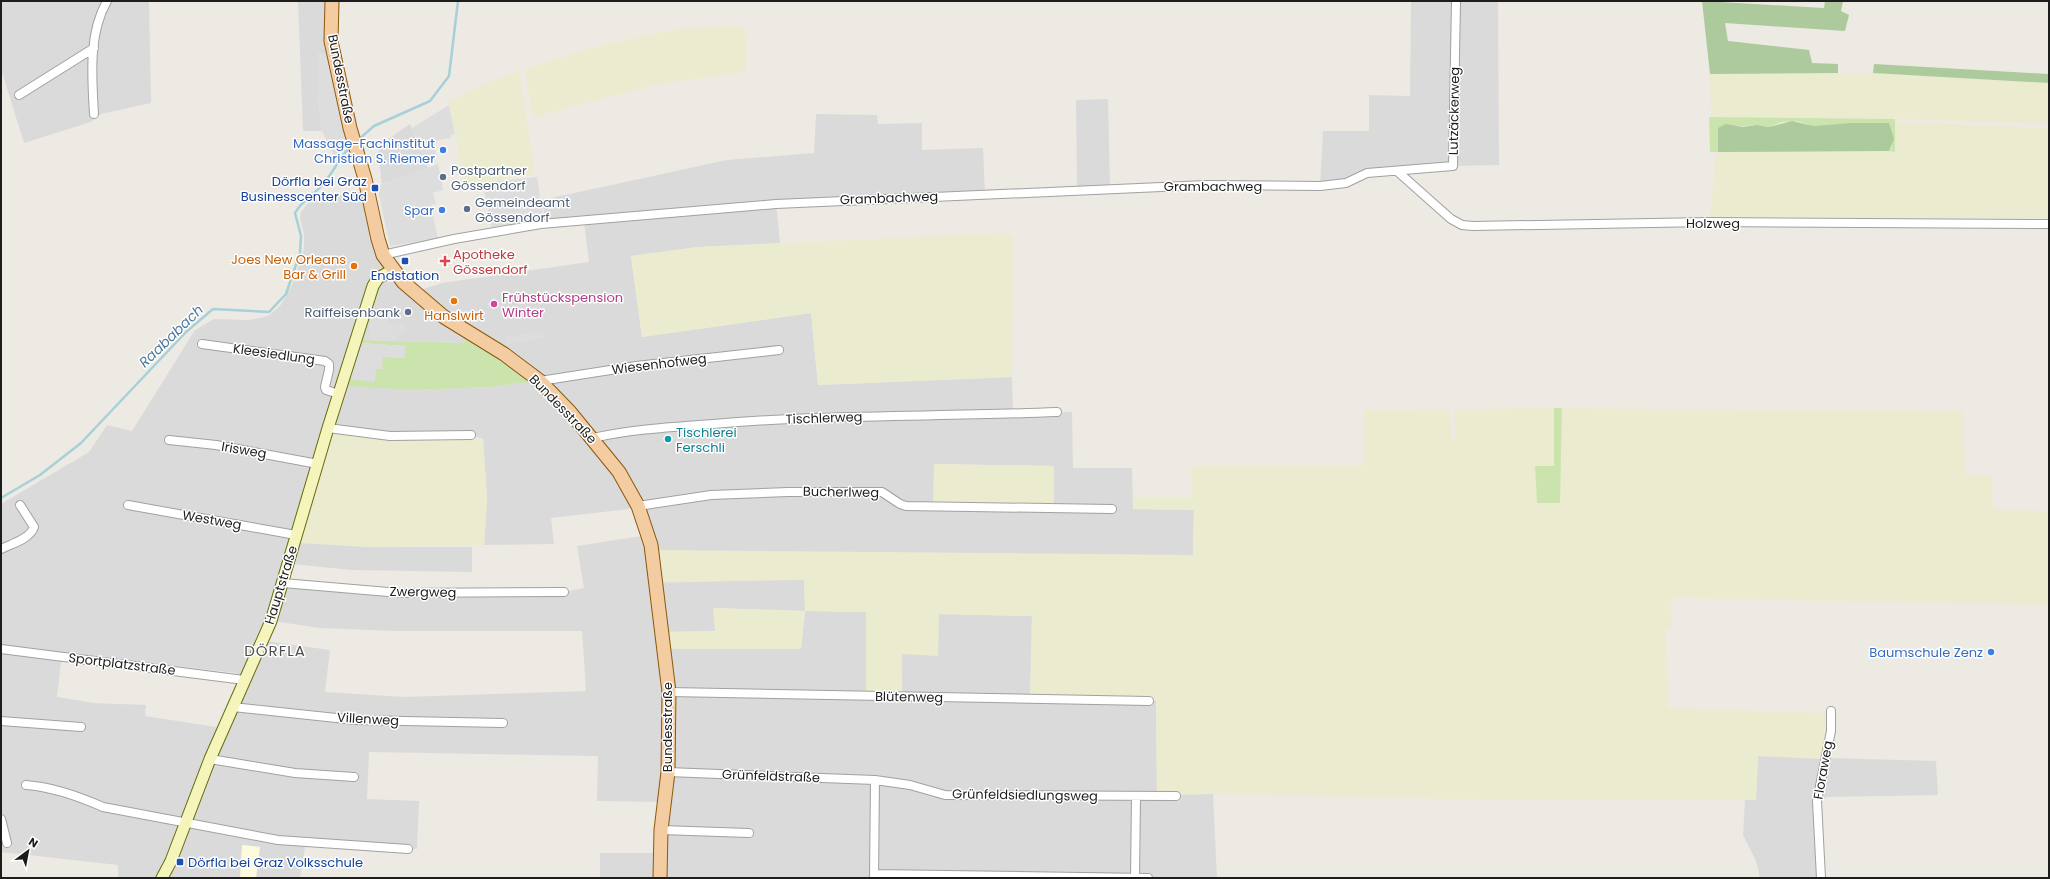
<svg xmlns="http://www.w3.org/2000/svg" width="2050" height="879" viewBox="0 0 2050 879" font-family="Poppins,sans-serif">
<style>
.residential{fill:#dbdada;fill-rule:evenodd}
.education{fill:#fcfbde}
.farmland{fill:#ebebd0}
.grass{fill:#cbe4ad}
.forest{fill:#acca9b}
.parking{fill:#ddd}
.lines{fill:none;stroke-linecap:round;stroke-linejoin:round}
.stream{stroke:#a7d0d8;stroke-width:2.5}
.street-casing{stroke:#a1a1a1;stroke-width:10}
.secondary-casing{stroke:#666b0d;stroke-width:13}
.primary-casing{stroke:#8b590b;stroke-width:15}
.street{stroke:#fff;stroke-width:8}
.secondary{stroke:#f4f4bb;stroke-width:11}
.primary{stroke:#f4cca2;stroke-width:13}
.shop-dot{fill:#3f7fe0;stroke:#fff;stroke-width:1.5}
.service-dot{fill:#5c6f8a;stroke:#fff;stroke-width:1.5}
.transit-dot{fill:#1a4fb4;stroke:#fff;stroke-width:1.5}
.health-dot{fill:#e0444e;stroke:#fff;stroke-width:1.5}
.food-dot{fill:#e8710a;stroke:#fff;stroke-width:1.5}
.hotel-dot{fill:#d1479c;stroke:#fff;stroke-width:1.5}
.culture-dot{fill:#0f9aa8;stroke:#fff;stroke-width:1.5}
.labels{text-anchor:middle;dominant-baseline:central;stroke-width:3;stroke-linejoin:round;paint-order:stroke}
.street-label{font-size:13px;fill:#1d1d1d;stroke:#fff}
.shop-label{font-size:13px;fill:#366cbe;stroke:#fff;text-anchor:end}
.service-label{font-size:13px;fill:#4e5e75;stroke:#fff;text-anchor:start}
.transit-label{font-size:13px;fill:#164399;stroke:#fff;text-anchor:end}
.health-label{font-size:13px;fill:#be3a42;stroke:#fff;text-anchor:start}
.food-label{font-size:13px;fill:#c56008;stroke:#fff;text-anchor:end}
.hotel-label{font-size:13px;fill:#b23c85;stroke:#fff;text-anchor:start}
.culture-label{font-size:13px;fill:#0d838f;stroke:#fff;text-anchor:start}
.water-label{font-size:14px;font-style:italic;fill:#4e7a9e;stroke:#fff}
.quarter-label{font-size:15px;letter-spacing:1px;fill:#505050;stroke:#fff}
</style>
<rect width="100%" height="100%" fill="#edeae4"/>
<path class="residential" d="M 1,1 L 149,1 L 151,103 L 101,114 L 91,122 L 24,143 L 1,69 Z
M 298,1 L 327,1 L 329,56 L 318,53 L 318,99 L 322,131 L 303,131 Z
M 1411,1 L 1498,1 L 1499,165 L 1453,166 L 1397,171 L 1320,186 L 1323,131 L 1369,131 L 1369,95 L 1410,96 Z
M 1108,99 L 1110,186 L 1077,186 L 1076,100 Z
M 816,114 L 877,115 L 878,124 L 922,123 L 922,150 L 983,148 L 985,194 L 776,204 L 780,243 L 698,247 L 631,256 L 642,337 L 811,313 L 818,385 L 1012,377 L 1013,414 L 1072,412 L 1073,468 L 1132,468 L 1133,509 L 1194,510 L 1193,555 L 656,583 L 804,579 L 805,611 L 867,612 L 866,696 L 902,696 L 902,654 L 939,614 L 1032,616 L 1030,699 L 1156,701 L 1157,795 L 1213,794 L 1217,878 L 600,878 L 600,853 L 660,853 L 664,802 L 597,801 L 598,756 L 369,752 L 367,799 L 419,801 L 417,849 L 306,841 L 300,878 L 118,878 L 118,865 L 1,852 L 1,504 L 89,452 L 107,425 L 132,431 L 195,330 L 214,319 L 248,320 L 260,318 L 268,316 L 280,306 L 292,285 L 304,249 L 304,234 L 300,218 L 301,212 L 307,204 L 313,200 L 359,192 L 364,193 L 369,229 L 414,292 L 442,283 L 589,262 L 584,221 L 546,224 L 542,200 L 727,160 L 814,153 ZM 470,333 L 531,382 L 490,387 L 411,390 L 347,385 L 362,340 L 463,343 ZM 328,428 L 449,437 L 471,435 L 483,439 L 487,498 L 484,545 L 554,544 L 551,518 L 629,509 L 638,506 L 648,535 L 577,546 L 584,588 L 564,592 L 400,593 L 276,582 L 283,563 L 351,570 L 472,572 L 472,547 L 370,547 L 290,542 ZM 934,464 L 1054,466 L 1054,504 ZM 714,608 L 805,611 L 801,649 L 664,649 L 662,632 L 715,631 ZM 267,620 L 319,628 L 396,631 L 582,631 L 586,691 L 404,697 L 325,692 L 330,650 L 259,640 ZM 62,653 L 237,673 L 234,683 L 242,684 L 223,728 L 145,716 L 146,705 L 94,703 L 57,697 Z
M 410,124 L 428,168 L 382,184 L 378,152 L 387,140 Z
M 1758,756 L 1936,761 L 1938,795 L 1828,797 L 1817,801 L 1821,878 L 1760,878 L 1756,861 L 1743,835 L 1745,800 L 1756,800 Z"/>
<path class="education" d="M 242,845 L 260,847 L 256,878 L 240,878 Z"/>
<path class="farmland" d="M 737,25 L 738,28 L 747,29 L 746,72 L 659,84 L 533,117 L 525,69 L 584,50 L 638,37 L 678,29 Z
M 519,71 L 535,174 L 465,187 L 449,102 L 487,83 Z
M 1873,73 L 2049,83 L 2049,124 L 1895,119 L 1711,117 L 1710,74 Z
M 1895,122 L 2049,128 L 2049,218 L 1710,217 L 1715,158 L 1718,152 L 1895,152 Z
M 1001,233 L 1007,233 L 1013,238 L 1012,377 L 818,385 L 811,313 L 642,337 L 631,256 L 698,247 Z
M 1554,408 L 1554,466 L 1536,466 L 1537,503 L 1560,503 L 1562,408 L 1963,411 L 1965,475 L 1992,476 L 1993,509 L 2049,511 L 2049,605 L 1671,598 L 1672,630 L 1666,630 L 1668,708 L 1828,713 L 1822,759 L 1758,756 L 1756,800 L 1501,800 L 1213,794 L 1157,795 L 1156,701 L 1030,699 L 1032,616 L 939,614 L 938,656 L 902,654 L 901,691 L 866,691 L 866,612 L 805,611 L 801,649 L 670,649 L 669,632 L 715,631 L 713,608 L 805,611 L 804,580 L 660,582 L 657,550 L 1193,555 L 1194,510 L 1133,509 L 1133,498 L 1192,498 L 1191,466 L 1363,466 L 1364,410 L 1450,409 L 1451,437 L 1455,438 L 1455,409 Z
M 334,432 L 423,440 L 483,439 L 487,498 L 484,545 L 370,547 L 298,543 Z
M 934,464 L 1054,466 L 1054,505 L 933,502 Z"/>
<path class="grass" d="M 1709,117 L 1895,119 L 1895,152 L 1889,151 L 1892,147 L 1884,123 L 1850,123 L 1814,126 L 1797,121 L 1782,122 L 1769,127 L 1757,125 L 1718,128 L 1718,152 L 1710,152 Z
M 466,339 L 513,367 L 531,382 L 490,387 L 411,390 L 346,386 L 349,379 L 376,368 L 383,356 L 404,358 L 405,346 L 360,343 L 362,340 L 463,343 Z
M 1554,408 L 1562,408 L 1560,503 L 1537,503 L 1535,466 L 1554,466 Z"/>
<path class="forest" d="M 1702,1 L 1824,8 L 1825,1 L 1843,1 L 1841,11 L 1849,15 L 1845,31 L 1725,23 L 1728,41 L 1809,50 L 1812,63 L 1838,64 L 1838,73 L 1710,74 Z
M 1874,64 L 2049,74 L 2049,83 L 1873,73 Z
M 1792,121 L 1814,126 L 1850,123 L 1889,123 L 1894,139 L 1889,151 L 1718,152 L 1718,128 L 1726,124 L 1742,127 L 1757,125 L 1769,127 Z"/>
<path class="parking" d="M 318,53 L 329,56 L 346,137 L 335,158 L 322,131 L 318,99 Z
M 449,105 L 455,134 L 451,135 L 451,138 L 434,141 L 436,154 L 424,158 L 412,128 Z
M 438,164 L 443,190 L 433,193 L 436,204 L 431,205 L 438,239 L 390,246 L 377,186 Z
M 537,177 L 544,221 L 491,227 L 483,183 Z
M 371,312 L 377,312 L 377,319 L 388,319 L 388,325 L 404,325 L 405,334 L 398,334 L 397,341 L 368,340 Z
M 543,331 L 544,338 L 506,344 L 505,337 Z
M 360,343 L 405,346 L 405,358 L 383,357 L 382,369 L 376,369 L 375,382 L 349,379 Z"/>
<g class="lines">
<path class="stream" d="M 358,140 L 374,126 L 430,101 L 449,76 L 458,1
M 1,498 L 40,475 L 81,443 L 186,332 L 213,309 L 269,312 L 286,294 L 300,253 L 301,236 L 295,213 C 302,200 314,195 323,184 C 334,172 339,157 351,146"/>
<defs>
<path id="street" d="M 19,95 L 94,48
M 94,114 C 92,78 88,34 107,1
M 1397,171 L 1451,219 L 1462,225 L 1473,226 L 1708,222 L 2049,224
M 383,255 L 454,239 L 541,224 L 776,204 L 1206,185 L 1320,186 L 1346,183 L 1367,173 L 1453,166 L 1456,1
M 202,344 L 325,361 L 329,364 L 329,370 L 325,387 L 326,390 L 339,394
M 540,381 L 636,366 L 779,350
M 328,428 L 390,436 L 471,435
M 593,438 C 631,429 673,427 713,424 C 827,414 942,417 1057,412
M 169,440 L 216,445 L 318,464
M 128,505 L 296,535
M 638,506 L 711,495 L 788,492 L 882,492 L 900,504 L 906,506 L 1112,509
M 1,549 C 11,544 30,539 34,527 L 20,505
M 283,583 L 400,593 L 564,592
M 1,649 L 244,680
M 669,692 L 1149,701
M 233,707 L 355,720 L 503,723
M 1,721 L 81,727
M 210,759 L 295,773 L 354,777
M 668,772 L 875,780 L 910,785 L 945,795 L 1176,796
M 26,785 C 53,787 78,796 103,807 L 278,840 L 408,849
M 1,819 L 7,843
M 661,830 L 749,833
M 875,874 L 1148,878
M 874,878 L 875,780
M 1135,878 L 1136,796
M 1821,878 L 1817,801 L 1831,731 L 1831,711"/>
<path id="secondary" d="M 162,878 L 171,861 L 210,759 L 271,621 L 328,428 L 373,286 L 378,278 L 393,270"/>
<path id="primary" d="M 332,1 L 331,41 L 350,128 L 365,179 L 378,239 L 383,255 L 403,282 L 444,317 L 504,354 L 540,381 L 570,412 L 619,472 L 638,506 L 651,545 L 669,692 L 668,772 L 661,830 L 660,878"/>
</defs>
<use href="#street" class="street-casing"/>
<use href="#secondary" class="secondary-casing"/>
<use href="#primary" class="primary-casing"/>
<use href="#street" class="street"/>
<use href="#secondary" class="secondary"/>
<use href="#primary" class="primary"/>
</g>
<g class="shop-dot">
<circle cx="443" cy="150" r="4"/>
<circle cx="442" cy="210" r="4"/>
<circle cx="1991" cy="652" r="4"/>
</g>
<g class="service-dot">
<circle cx="443" cy="177" r="4"/>
<circle cx="467" cy="209" r="4"/>
<circle cx="408" cy="312" r="4"/>
</g>
<g class="transit-dot">
<rect x="371" y="184" width="8" height="8" rx="2"/>
<rect x="401" y="257" width="8" height="8" rx="2"/>
<rect x="176" y="858" width="8" height="8" rx="2"/>
</g>
<path class="health-dot" d="M443 255h4v4h4v4h-4v4h-4v-4h-4v-4h4z"/>
<g class="food-dot">
<circle cx="354" cy="266" r="4"/>
<circle cx="454" cy="301" r="4"/>
</g>
<circle class="hotel-dot" cx="494" cy="304" r="4"/>
<circle class="culture-dot" cx="668" cy="439" r="4"/>
<g class="labels">
<g class="street-label">
<text transform="translate(341 79) rotate(79)">Bundesstraße</text>
<text transform="translate(1454 111) rotate(-89)">Lutzäckerweg</text>
<text x="1213" y="186">Grambachweg</text>
<text transform="translate(889 198) rotate(-2)">Grambachweg</text>
<text x="1713" y="223">Holzweg</text>
<text transform="translate(274 354) rotate(8)">Kleesiedlung</text>
<text transform="translate(659 364) rotate(-7)">Wiesenhofweg</text>
<text transform="translate(563 409) rotate(46)">Bundesstraße</text>
<text transform="translate(824 418) rotate(-2)">Tischlerweg</text>
<text transform="translate(244 450) rotate(10)">Irisweg</text>
<text transform="translate(841 492) rotate(1)">Bucherlweg</text>
<text transform="translate(212 520) rotate(10)">Westweg</text>
<text transform="translate(281 585) rotate(-73)">Hauptstraße</text>
<text transform="translate(423 592) rotate(1)">Zwergweg</text>
<text transform="translate(122 664) rotate(7)">Sportplatzstraße</text>
<text transform="translate(909 697) rotate(1)">Blütenweg</text>
<text transform="translate(368 719) rotate(3)">Villenweg</text>
<text transform="translate(667 727) rotate(-90)">Bundesstraße</text>
<text transform="translate(1823 770) rotate(-80)">Floraweg</text>
<text transform="translate(771 776) rotate(2)">Grünfeldstraße</text>
<text transform="translate(1025 795) rotate(1)">Grünfeldsiedlungsweg</text>
</g>
<g class="shop-label">
<text x="435" y="143">Massage-Fachinstitut<tspan x="435" dy="15">Christian S. Riemer</tspan></text>
<text x="434" y="210">Spar</text>
<text x="1983" y="652">Baumschule Zenz</text>
</g>
<g class="service-label">
<text x="451" y="170">Postpartner<tspan x="451" dy="15">Gössendorf</tspan></text>
<text x="475" y="202">Gemeindeamt<tspan x="475" dy="15">Gössendorf</tspan></text>
<text x="400" y="312" text-anchor="end">Raiffeisenbank</text>
</g>
<g class="transit-label">
<text x="367" y="181">Dörfla bei Graz<tspan x="367" dy="15">Businesscenter Süd</tspan></text>
<text x="405" y="275" text-anchor="middle">Endstation</text>
<text x="188" y="862" text-anchor="start">Dörfla bei Graz Volksschule</text>
</g>
<g class="health-label">
<text x="453" y="254">Apotheke<tspan x="453" dy="15">Gössendorf</tspan></text>
</g>
<g class="food-label">
<text x="346" y="259">Joes New Orleans<tspan x="346" dy="15">Bar &amp; Grill</tspan></text>
<text x="454" y="315" text-anchor="middle">Hanslwirt</text>
</g>
<g class="hotel-label">
<text x="502" y="297">Frühstückspension<tspan x="502" dy="15">Winter</tspan></text>
</g>
<g class="culture-label">
<text x="676" y="432">Tischlerei<tspan x="676" dy="15">Ferschli</tspan></text>
</g>
<g class="water-label">
<text transform="translate(171 336) rotate(-44)">Raababach</text>
</g>
<g class="quarter-label">
<text x="275" y="650">DÖRFLA</text>
</g>
</g>
<rect width="2050" height="879" fill="none" stroke="#1d1d1d" stroke-width="4"/>
<g transform="translate(28 851) rotate(32)" stroke="#ffffff" stroke-width="3" paint-order="stroke">
<path d="M0-3L7 15L0 10L-7 15Z" fill="#1d1d1d"/>
<text y="-6" font-size="11" font-weight="bold" text-anchor="middle" fill="#1d1d1d">N</text>
</g>
</svg>
